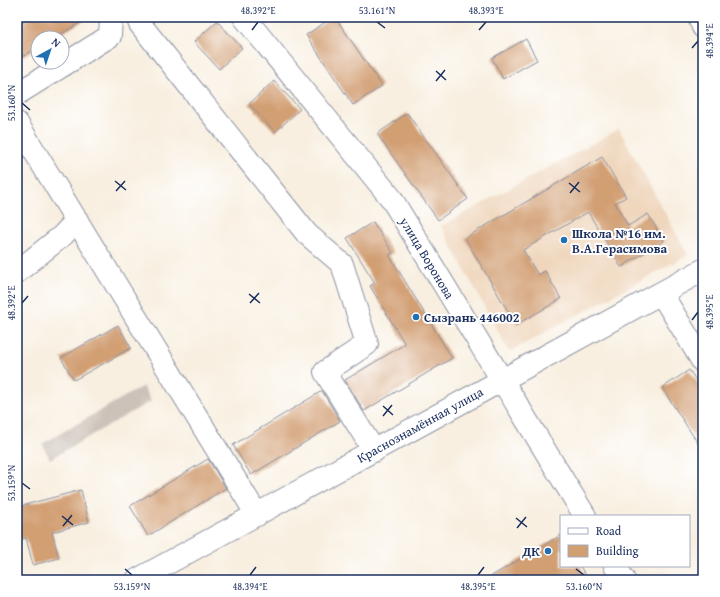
<svg xmlns="http://www.w3.org/2000/svg" width="720" height="597" viewBox="0 0 720 597" font-family="'Gentium Book Plus',serif">
<style>
.built{fill:#efd6bc}
.industrial{fill:#cdc2b9}
.building{fill:#d29f73}
.lines{fill:none;stroke-linecap:round;stroke-linejoin:round}
.minor-casing{stroke:#8a8f9f;stroke-width:24}
.minor{stroke:#fff;stroke-width:22}
.ticks{fill:none;stroke:#1b2f5e;stroke-width:1.5}
.poi-dot{fill:#1f6fb2;stroke:#fff;stroke-width:1.5}
.labels{text-anchor:middle;dominant-baseline:central;stroke-width:4;stroke-linejoin:round;paint-order:stroke}
.poi-label{font-size:13px;font-weight:bold;fill:#1b2f5e;stroke:#fff;text-anchor:start}
.street-label{font-size:13px;fill:#1b2f5e;stroke:#fff}
.neatline{fill:none;stroke:#1b2f5e;stroke-width:1.5}
.ticks-label{font-size:10px;text-anchor:middle;fill:#1b2f5e}
</style>
<rect width="100%" height="100%" fill="#fff"/>
<filter id="ink" filterUnits="userSpaceOnUse"><feTurbulence type="fractalNoise" baseFrequency=".025" numOctaves="2"/><feDisplacementMap in="SourceGraphic" scale="8" xChannelSelector="R" yChannelSelector="G"/><feConvolveMatrix kernelMatrix="1 2 1 2 8 2 1 2 1" color-interpolation-filters="sRGB"/></filter>
<filter id="wash" filterUnits="userSpaceOnUse"><feTurbulence type="fractalNoise" baseFrequency=".012" numOctaves="4" result="noise"/><feDisplacementMap in="SourceGraphic" scale="16" xChannelSelector="R" yChannelSelector="G"/><feGaussianBlur stdDeviation="0.9" result="paint"/><feColorMatrix in="noise" values="0 0 0 0 0 0 0 0 0 0 0 0 0 0 0 0 0 1.4 0 .05"/><feComposite in="paint" operator="in"/></filter>
<g filter="url(#wash)">
<rect width="100%" height="100%" fill="#f8efe0"/>
<path class="built" d="M 619,129 L 688,255 L 509,352 L 441,226 Z"/>
<path class="industrial" d="M 143,386 L 151,401 L 50,459 L 42,444 Z"/>
<g id="blocks">
<path class="building" d="M 33,17 L 90,17 L 54,38 L 38,38 L 38,47 L 17,60 L 17,26 Z
M 333,17 L 335,17 L 382,86 L 353,105 L 306,35 Z
M 217,21 L 242,48 L 219,69 L 194,42 Z
M 526,39 L 537,60 L 503,79 L 492,58 Z
M 274,81 L 300,109 L 275,132 L 249,104 Z
M 407,113 L 468,199 L 438,220 L 377,134 Z
M 602,157 L 626,197 L 615,203 L 628,226 L 648,214 L 664,241 L 621,267 L 588,212 L 523,250 L 538,275 L 545,271 L 561,299 L 516,325 L 465,238 Z
M 373,222 L 393,253 L 389,255 L 452,358 L 364,411 L 345,380 L 405,344 L 370,286 L 375,283 L 347,238 Z
M 118,325 L 131,348 L 74,380 L 61,358 Z
M 689,370 L 703,390 L 703,451 L 662,388 Z
M 322,391 L 340,421 L 251,475 L 233,445 Z
M 208,459 L 226,488 L 148,536 L 130,506 Z
M 81,490 L 89,522 L 52,532 L 59,558 L 33,565 L 26,538 L 17,540 L 17,507 Z
M 561,535 L 561,566 L 580,566 L 588,580 L 485,580 Z"/>
</g>
</g>
<g filter="url(#ink)">
<use href="#blocks" fill-opacity="0" stroke="#8a8f9f" stroke-width="1"/>
<g class="lines">
<defs>
<path id="minor" d="M 137,17 L 140,24 L 307,234 L 342,264 L 367,344 L 325,372 L 374,451
M 244,17 L 391,198 L 585,516
M 699,17 L 703,27
M 17,94 L 110,36 L 111,17
M 17,123 L 257,515
M 17,272 L 63,235 L 77,220
M 661,293 L 703,362
M 615,566 L 624,580
M 137,580 L 703,270"/>
</defs>
<use href="#minor" class="minor-casing"/>
<use href="#minor" class="minor"/>
</g>
</g>
<path class="ticks" d="M 377,22 L 385,28M 252,30 L 258,22M 479,30 L 486,22M 692,48 L 698,41M 436,71 L 446,80M 436,81 L 445,70M 22,103 L 30,110M 115,181 L 126,190M 569,183 L 580,192M 116,191 L 125,181M 570,193 L 579,182M 249,294 L 260,303M 22,303 L 28,296M 250,303 L 259,293M 692,320 L 698,312M 383,406 L 393,415M 383,416 L 392,405M 22,483 L 30,489M 62,516 L 73,525M 516,518 L 527,527M 63,526 L 72,515M 517,528 L 526,517M 125,569 L 132,575M 576,569 L 584,575M 250,575 L 256,567M 478,575 L 484,567"/>
<g class="poi-dot">
<circle cx="564" cy="240" r="4"/>
<circle cx="416" cy="317" r="4"/>
<circle cx="548" cy="551" r="4"/>
</g>
<g class="labels">
<g class="poi-label">
<text x="572" y="233">Школа №16 им.<tspan x="572" dy="15">В.А.Герасимова</tspan></text>
<text x="424" y="317">Сызрань 446002</text>
<text x="540" y="551" text-anchor="end">ДК</text>
</g>
<g class="street-label">
<text transform="translate(427 258) rotate(59)">улица Воронова</text>
<text transform="translate(420 425) rotate(-29)">Краснознамённая улица</text>
</g>
</g>
<rect width="720" height="597" fill="none" stroke="#fff" stroke-width="44"/>
<rect x="560" y="515" width="130" height="52" fill="#ffffff" stroke="#a4acbf"/>
<rect x="568" y="528" width="20" height="6" fill="#ffffff" stroke="#a4acbf"/>
<text x="596" y="535" font-size="12" fill="#1b2f5e">Road</text>
<rect x="568" y="545" width="20" height="12" fill="#d29f73" stroke="#a4acbf"/>
<text x="596" y="555" font-size="12" fill="#1b2f5e">Building</text>
<g transform="translate(50 50) rotate(40)"><circle r="19" fill="#ffffff" stroke="#a4acbf"/>
<path d="M0-3L7 15L0 10L-7 15Z" fill="#1f6fb2"/>
<text y="-6" font-size="11" font-weight="bold" text-anchor="middle" fill="#1b2f5e">N</text>
</g>
<rect x="22" y="22" width="676" height="553" class="neatline"/>
<g class="ticks-label">
<text x="258" y="14">48.392°E</text>
<text x="377" y="14">53.161°N</text>
<text x="486" y="14">48.393°E</text>
<text transform="translate(709 41) rotate(-90)" y="4">48.394°E</text>
<text transform="translate(11 103) rotate(-90)" y="4">53.160°N</text>
<text transform="translate(11 303) rotate(-90)" y="4">48.392°E</text>
<text transform="translate(709 312) rotate(-90)" y="4">48.395°E</text>
<text transform="translate(11 483) rotate(-90)" y="4">53.159°N</text>
<text x="132" y="590">53.159°N</text>
<text x="250" y="590">48.394°E</text>
<text x="478" y="590">48.395°E</text>
<text x="584" y="590">53.160°N</text>
</g>
</svg>
